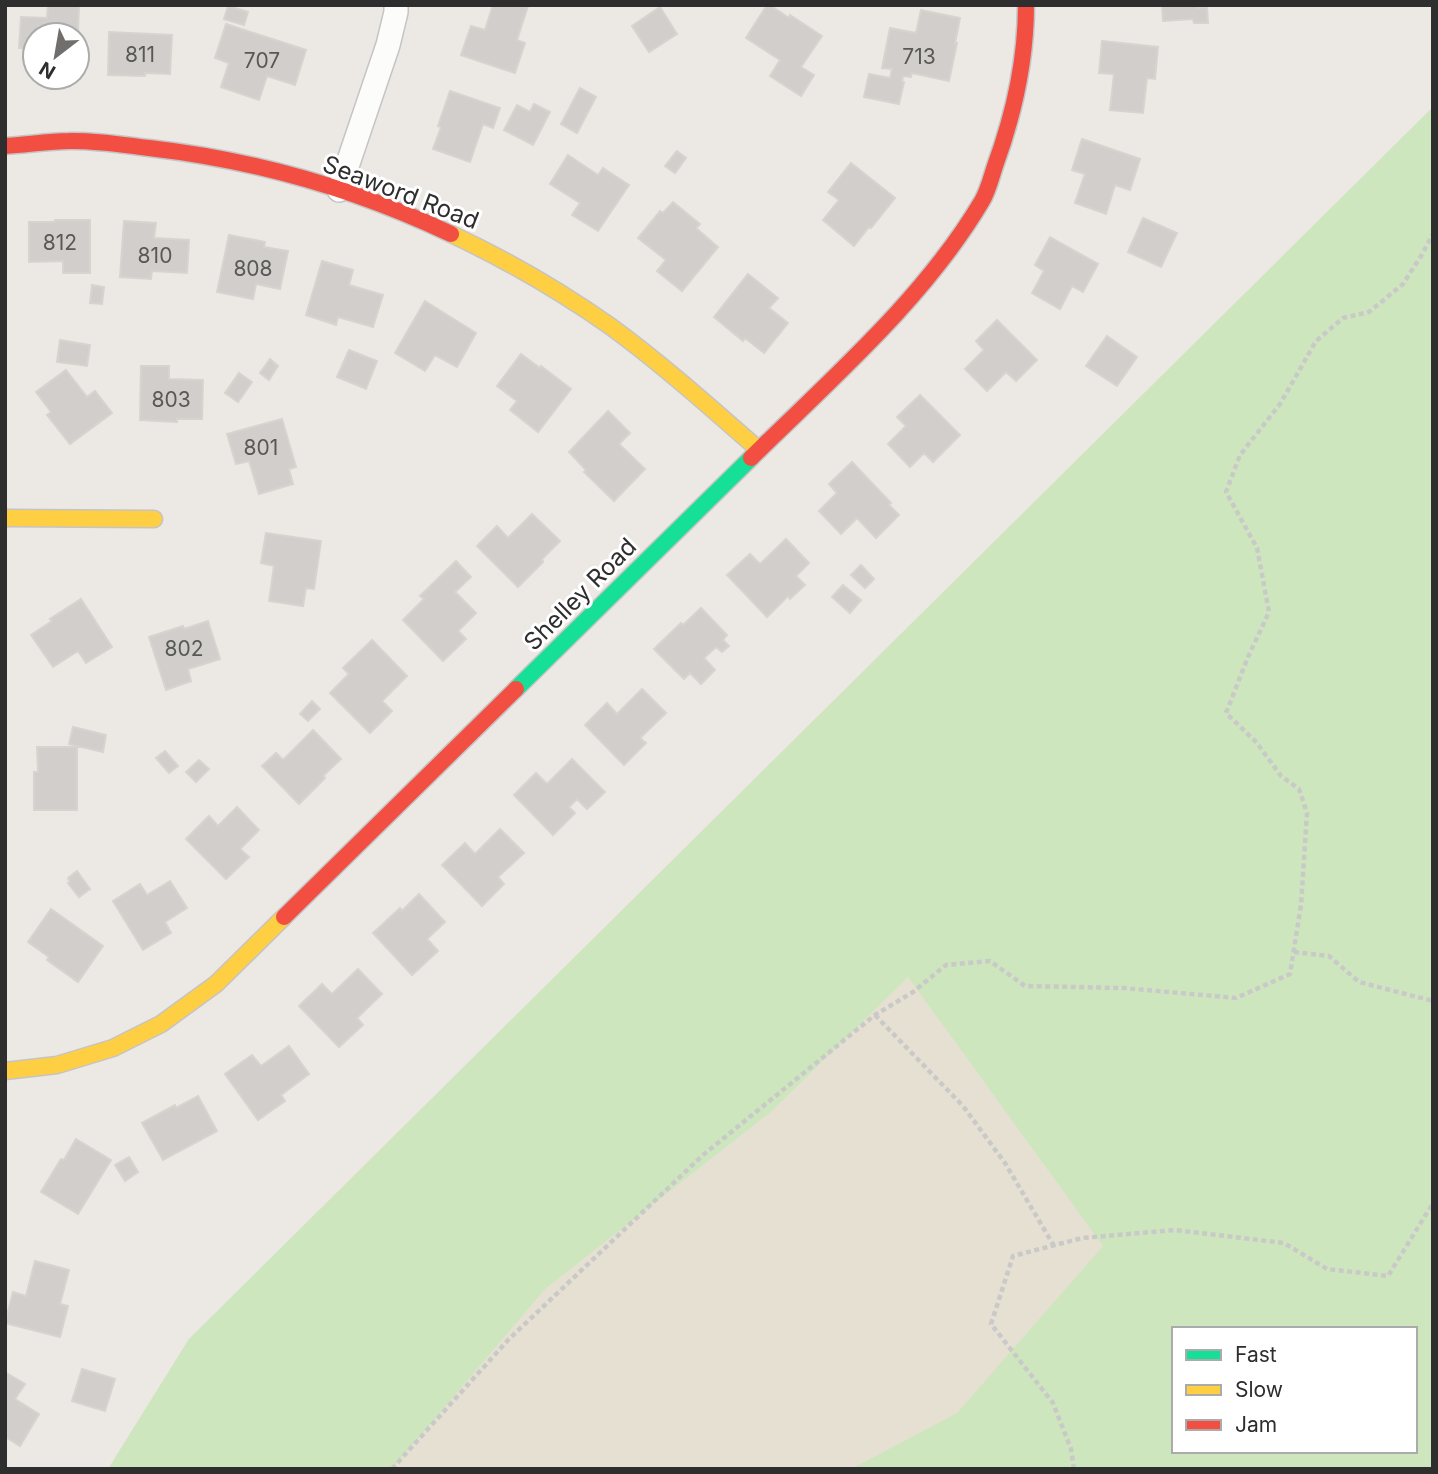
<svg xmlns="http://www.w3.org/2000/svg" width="1438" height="1474" viewBox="0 0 1438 1474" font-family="Inter,sans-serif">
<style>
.education{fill:#e6e0d3;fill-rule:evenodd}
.green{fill:#cee6be;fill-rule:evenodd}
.building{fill:#d1cecb;stroke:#d7d4d0;stroke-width:2}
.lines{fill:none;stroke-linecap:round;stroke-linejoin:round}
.street-casing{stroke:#c5c4c5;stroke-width:26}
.fast-casing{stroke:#c5c4c5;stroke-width:19}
.slow-casing{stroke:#c5c4c5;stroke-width:19}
.jam-casing{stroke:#c5c4c5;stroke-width:19}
.path{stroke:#c9c9c8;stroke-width:4.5;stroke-dasharray:5 3.5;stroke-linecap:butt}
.street{stroke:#fcfcfb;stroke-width:23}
.fast{stroke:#16e098;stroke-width:16}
.slow{stroke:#ffcf43;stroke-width:16}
.jam{stroke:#f24e42;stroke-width:16}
.labels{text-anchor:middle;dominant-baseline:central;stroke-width:6;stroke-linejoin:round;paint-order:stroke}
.number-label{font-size:21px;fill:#585857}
.street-label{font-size:24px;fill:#2e2e2e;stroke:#fff}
</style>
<rect width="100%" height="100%" fill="#ece8e4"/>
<path class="education" d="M 1433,107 L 1433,1469 L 108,1469 L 189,1339 ZM 1174,1329 L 1415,1329 L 1415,1451 L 1174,1451 Z"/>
<path class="green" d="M 1433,107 L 1433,1469 L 851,1469 L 957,1413 L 1103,1246 L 908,977 L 772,1111 L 545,1289 L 392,1469 L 108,1469 L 189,1339 ZM 1174,1329 L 1415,1329 L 1415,1451 L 1174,1451 Z"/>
<path class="building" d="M 48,5 L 79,6 L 77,58 L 77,35 L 35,35 L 35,49 L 19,48 L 21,17 L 47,18 Z
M 493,5 L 528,6 L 517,40 L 525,43 L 515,73 L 461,55 L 471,26 L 485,30 Z
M 767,5 L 770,5 L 789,18 L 790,15 L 822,36 L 801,67 L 814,75 L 801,96 L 770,76 L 780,60 L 746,38 Z
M 1162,5 L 1197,5 L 1197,8 L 1207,7 L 1208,23 L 1194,23 L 1193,19 L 1163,21 Z
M 228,6 L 248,12 L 244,25 L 224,19 Z
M 660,7 L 677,34 L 649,52 L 632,26 Z
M 921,10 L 960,18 L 955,43 L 957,43 L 949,81 L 912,73 L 911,77 L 903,76 L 902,81 L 904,82 L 899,104 L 864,97 L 869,74 L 890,78 L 892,69 L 882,68 L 890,28 L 916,33 Z
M 226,24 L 306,50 L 295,85 L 267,76 L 259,100 L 221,87 L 229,63 L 215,58 Z
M 109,32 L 172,35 L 170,74 L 145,73 L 145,76 L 108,75 Z
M 1102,41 L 1158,47 L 1155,79 L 1147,78 L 1143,113 L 1110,110 L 1114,74 L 1099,73 Z
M 580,88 L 596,97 L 577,133 L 561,124 Z
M 450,91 L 500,108 L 493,128 L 483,124 L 470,162 L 433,149 L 441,127 L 438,126 Z
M 534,104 L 550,112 L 533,145 L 504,130 L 517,105 L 530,112 Z
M 1082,139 L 1140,159 L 1130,190 L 1115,185 L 1106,214 L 1075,203 L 1085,174 L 1072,170 Z
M 677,151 L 686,158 L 675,173 L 665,166 Z
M 568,155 L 598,175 L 603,168 L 629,185 L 598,231 L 572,215 L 580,203 L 550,184 Z
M 851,163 L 895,198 L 871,228 L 869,227 L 854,246 L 823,220 L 839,200 L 828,192 Z
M 673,202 L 700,224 L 696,228 L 718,247 L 682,291 L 657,271 L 666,260 L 638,238 L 660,211 L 663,213 Z
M 1143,218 L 1177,233 L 1161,267 L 1128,252 Z
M 55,220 L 90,220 L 90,273 L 63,273 L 63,261 L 29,262 L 29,222 L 54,222 Z
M 124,221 L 156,223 L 154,238 L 189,240 L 187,273 L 152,271 L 151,279 L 120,277 Z
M 229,235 L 265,242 L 264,247 L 288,251 L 280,289 L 256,284 L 253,299 L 217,292 Z
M 1050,237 L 1098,264 L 1083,292 L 1072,286 L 1060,309 L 1032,293 L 1044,271 L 1035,265 Z
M 322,261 L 353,270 L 349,285 L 383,295 L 373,327 L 338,317 L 336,325 L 306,315 Z
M 748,274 L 778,298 L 769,308 L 788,323 L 764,353 L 745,338 L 743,341 L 714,317 Z
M 92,285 L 104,287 L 102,304 L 90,303 Z
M 425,301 L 476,333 L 457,367 L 435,355 L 425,371 L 395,353 Z
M 997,320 L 1037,360 L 1016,381 L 1006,372 L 987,391 L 965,369 L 984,350 L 976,341 Z
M 1107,336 L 1137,357 L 1117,386 L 1086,366 Z
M 60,340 L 90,345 L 87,366 L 57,362 Z
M 349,350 L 377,361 L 366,389 L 337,377 Z
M 521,354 L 540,368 L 541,366 L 571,389 L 538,432 L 510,410 L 517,401 L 497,386 Z
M 270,359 L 278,366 L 269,380 L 260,373 Z
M 141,366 L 169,366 L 169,379 L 203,380 L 202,419 L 177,419 L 177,422 L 140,420 Z
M 66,370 L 87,397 L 95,391 L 112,413 L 70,444 L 47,415 L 51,412 L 36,392 Z
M 239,373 L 252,382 L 238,402 L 225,393 Z
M 920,395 L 960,435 L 933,462 L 924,453 L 910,467 L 888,444 L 906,426 L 897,417 Z
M 608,411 L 630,433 L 619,444 L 645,469 L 614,501 L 584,472 L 586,470 L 569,452 Z
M 282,419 L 296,467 L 289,469 L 293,484 L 259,494 L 249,461 L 236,464 L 227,434 Z
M 852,462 L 891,503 L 889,505 L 899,515 L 876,538 L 857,518 L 841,534 L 819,511 L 837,493 L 829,484 Z
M 532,514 L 560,541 L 542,559 L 543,562 L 518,587 L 477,546 L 497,526 L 508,538 Z
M 266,533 L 321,541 L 314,589 L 306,588 L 303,606 L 269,601 L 274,566 L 261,563 Z
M 786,539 L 809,563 L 796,576 L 805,585 L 790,599 L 788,596 L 767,617 L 727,575 L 750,554 L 760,564 Z
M 456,561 L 471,577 L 455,592 L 476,613 L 458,631 L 466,639 L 443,661 L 403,620 L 424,599 L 420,596 Z
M 861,565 L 874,579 L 865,588 L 851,575 Z
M 843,585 L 861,600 L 850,613 L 832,597 Z
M 81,599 L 112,647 L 86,663 L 78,651 L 53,667 L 31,635 L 52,621 L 50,619 Z
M 701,608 L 727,635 L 723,640 L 729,646 L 722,652 L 716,647 L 704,658 L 715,670 L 701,684 L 690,673 L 684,679 L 654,649 L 681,623 L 683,625 Z
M 208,621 L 220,659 L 188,669 L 191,681 L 166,690 L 149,637 L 183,626 L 184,629 Z
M 372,640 L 407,676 L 382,701 L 392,711 L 370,733 L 330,693 L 349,674 L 343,668 Z
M 642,689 L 666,713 L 640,738 L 646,743 L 624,765 L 585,725 L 607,703 L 617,714 Z
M 312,701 L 320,709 L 308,721 L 300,714 Z
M 73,727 L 106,735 L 103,752 L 69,744 Z
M 313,730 L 341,759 L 323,776 L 325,778 L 299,804 L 262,766 L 276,753 L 283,760 Z
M 37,747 L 77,747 L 77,810 L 34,810 L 34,772 L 38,772 Z
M 165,751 L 178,766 L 169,773 L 156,758 Z
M 572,759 L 605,792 L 587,809 L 577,799 L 569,807 L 575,813 L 553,835 L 514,795 L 536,773 L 547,784 Z
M 199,760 L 209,769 L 196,782 L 186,772 Z
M 237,807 L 259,830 L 240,849 L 249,857 L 226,879 L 186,839 L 209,816 L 218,826 Z
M 500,829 L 524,853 L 498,877 L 504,884 L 482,906 L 442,865 L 465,843 L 475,854 Z
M 77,871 L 90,889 L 79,897 L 68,883 L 70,882 L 68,878 Z
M 170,881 L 187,908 L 165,922 L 171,933 L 143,950 L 113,901 L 140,884 L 147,895 Z
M 419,894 L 445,922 L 427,939 L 438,951 L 412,975 L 373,933 L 400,908 L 402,911 Z
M 51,909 L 103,946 L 78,982 L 47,960 L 49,957 L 28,942 Z
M 358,969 L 382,994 L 357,1018 L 363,1025 L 339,1047 L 299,1006 L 322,984 L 332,994 Z
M 289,1046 L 309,1074 L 281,1095 L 285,1101 L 258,1120 L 225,1074 L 252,1055 L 261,1066 Z
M 198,1096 L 217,1131 L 163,1160 L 142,1123 L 175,1105 L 176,1108 Z
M 76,1139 L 111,1160 L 78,1214 L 41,1192 L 61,1159 L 64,1160 Z
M 129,1157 L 138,1172 L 125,1181 L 115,1165 Z
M 35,1261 L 69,1270 L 60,1304 L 68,1306 L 60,1337 L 5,1323 L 13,1292 L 26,1296 Z
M 82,1369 L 115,1379 L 105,1411 L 72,1401 Z
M 5,1372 L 25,1384 L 15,1399 L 39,1414 L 20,1446 L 7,1438 L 5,1440 Z"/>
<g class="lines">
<defs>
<path id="street" d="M 339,190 L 388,45 L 396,12 L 396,5"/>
<path id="fast" d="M 516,689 L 751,458"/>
<path id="slow" d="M 451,234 C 507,260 560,291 610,326 C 662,364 710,407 759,450
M 5,518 L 154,519
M 5,1071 L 57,1065 L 113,1048 L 161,1024 L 216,984 L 284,917"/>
<path id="jam" d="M 5,146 C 26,145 48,141 69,141 C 96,140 123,145 149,148 C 254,160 356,189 451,234
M 751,458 C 831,379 924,299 982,201 C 988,191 991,178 995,166 C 1014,114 1026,61 1026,5
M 284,917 L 516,689"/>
</defs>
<use href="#street" class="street-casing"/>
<use href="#fast" class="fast-casing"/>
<use href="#slow" class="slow-casing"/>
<use href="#jam" class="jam-casing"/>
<path class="path" d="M 1294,952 L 1329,956 L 1359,982 L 1433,1001
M 875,1015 L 963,1106 L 1005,1163 L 1054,1246
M 392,1469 L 509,1339 L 703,1155 L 875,1015 L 913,992 L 946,965 L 990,961 L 1025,986 L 1123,988 L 1236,998 L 1290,974 L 1301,905 L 1307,813 L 1299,789 L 1281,776 L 1257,743 L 1226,713 L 1248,657 L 1269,612 L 1257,548 L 1226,492 L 1240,455 L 1280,404 L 1316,341 L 1343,318 L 1369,312 L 1403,284 L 1421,256 L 1433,234
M 1074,1469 L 1071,1449 L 1053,1403 L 991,1324 L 1013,1256 L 1082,1238 L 1175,1230 L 1284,1243 L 1327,1269 L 1388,1276 L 1433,1203"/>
<use href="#street" class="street"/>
<use href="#fast" class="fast"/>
<use href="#slow" class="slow"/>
<use href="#jam" class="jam"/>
</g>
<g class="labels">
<g class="number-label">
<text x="140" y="54">811</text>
<text x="919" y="56">713</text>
<text x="262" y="60">707</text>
<text x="60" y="242">812</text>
<text x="155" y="255">810</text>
<text x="253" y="268">808</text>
<text x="171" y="399">803</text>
<text x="261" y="447">801</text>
<text x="184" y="648">802</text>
</g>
<g class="street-label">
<text transform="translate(401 192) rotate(21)">Seaword Road</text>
<text transform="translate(580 594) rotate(-45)">Shelley Road</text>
</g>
</g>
<rect width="1438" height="1474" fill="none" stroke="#2e2e2e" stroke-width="14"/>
<rect x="1172" y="1327" width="245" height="126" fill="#ffffff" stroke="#ababab" stroke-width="2"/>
<rect x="1186" y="1350" width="35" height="10" fill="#16e098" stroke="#ababab" stroke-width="2"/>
<text x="1235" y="1362" font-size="21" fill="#2e2e2e">Fast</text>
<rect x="1186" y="1385" width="35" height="10" fill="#ffcf43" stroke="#ababab" stroke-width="2"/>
<text x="1235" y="1397" font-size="21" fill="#2e2e2e">Slow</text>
<rect x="1186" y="1420" width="35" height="10" fill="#f24e42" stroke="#ababab" stroke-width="2"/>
<text x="1235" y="1432" font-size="21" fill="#2e2e2e">Jam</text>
<g transform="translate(56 56) rotate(211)"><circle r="33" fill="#ffffff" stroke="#ababab" stroke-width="2"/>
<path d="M0-5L12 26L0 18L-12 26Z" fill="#706f6e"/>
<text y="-10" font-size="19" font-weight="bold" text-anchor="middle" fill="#2e2e2e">N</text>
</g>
</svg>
